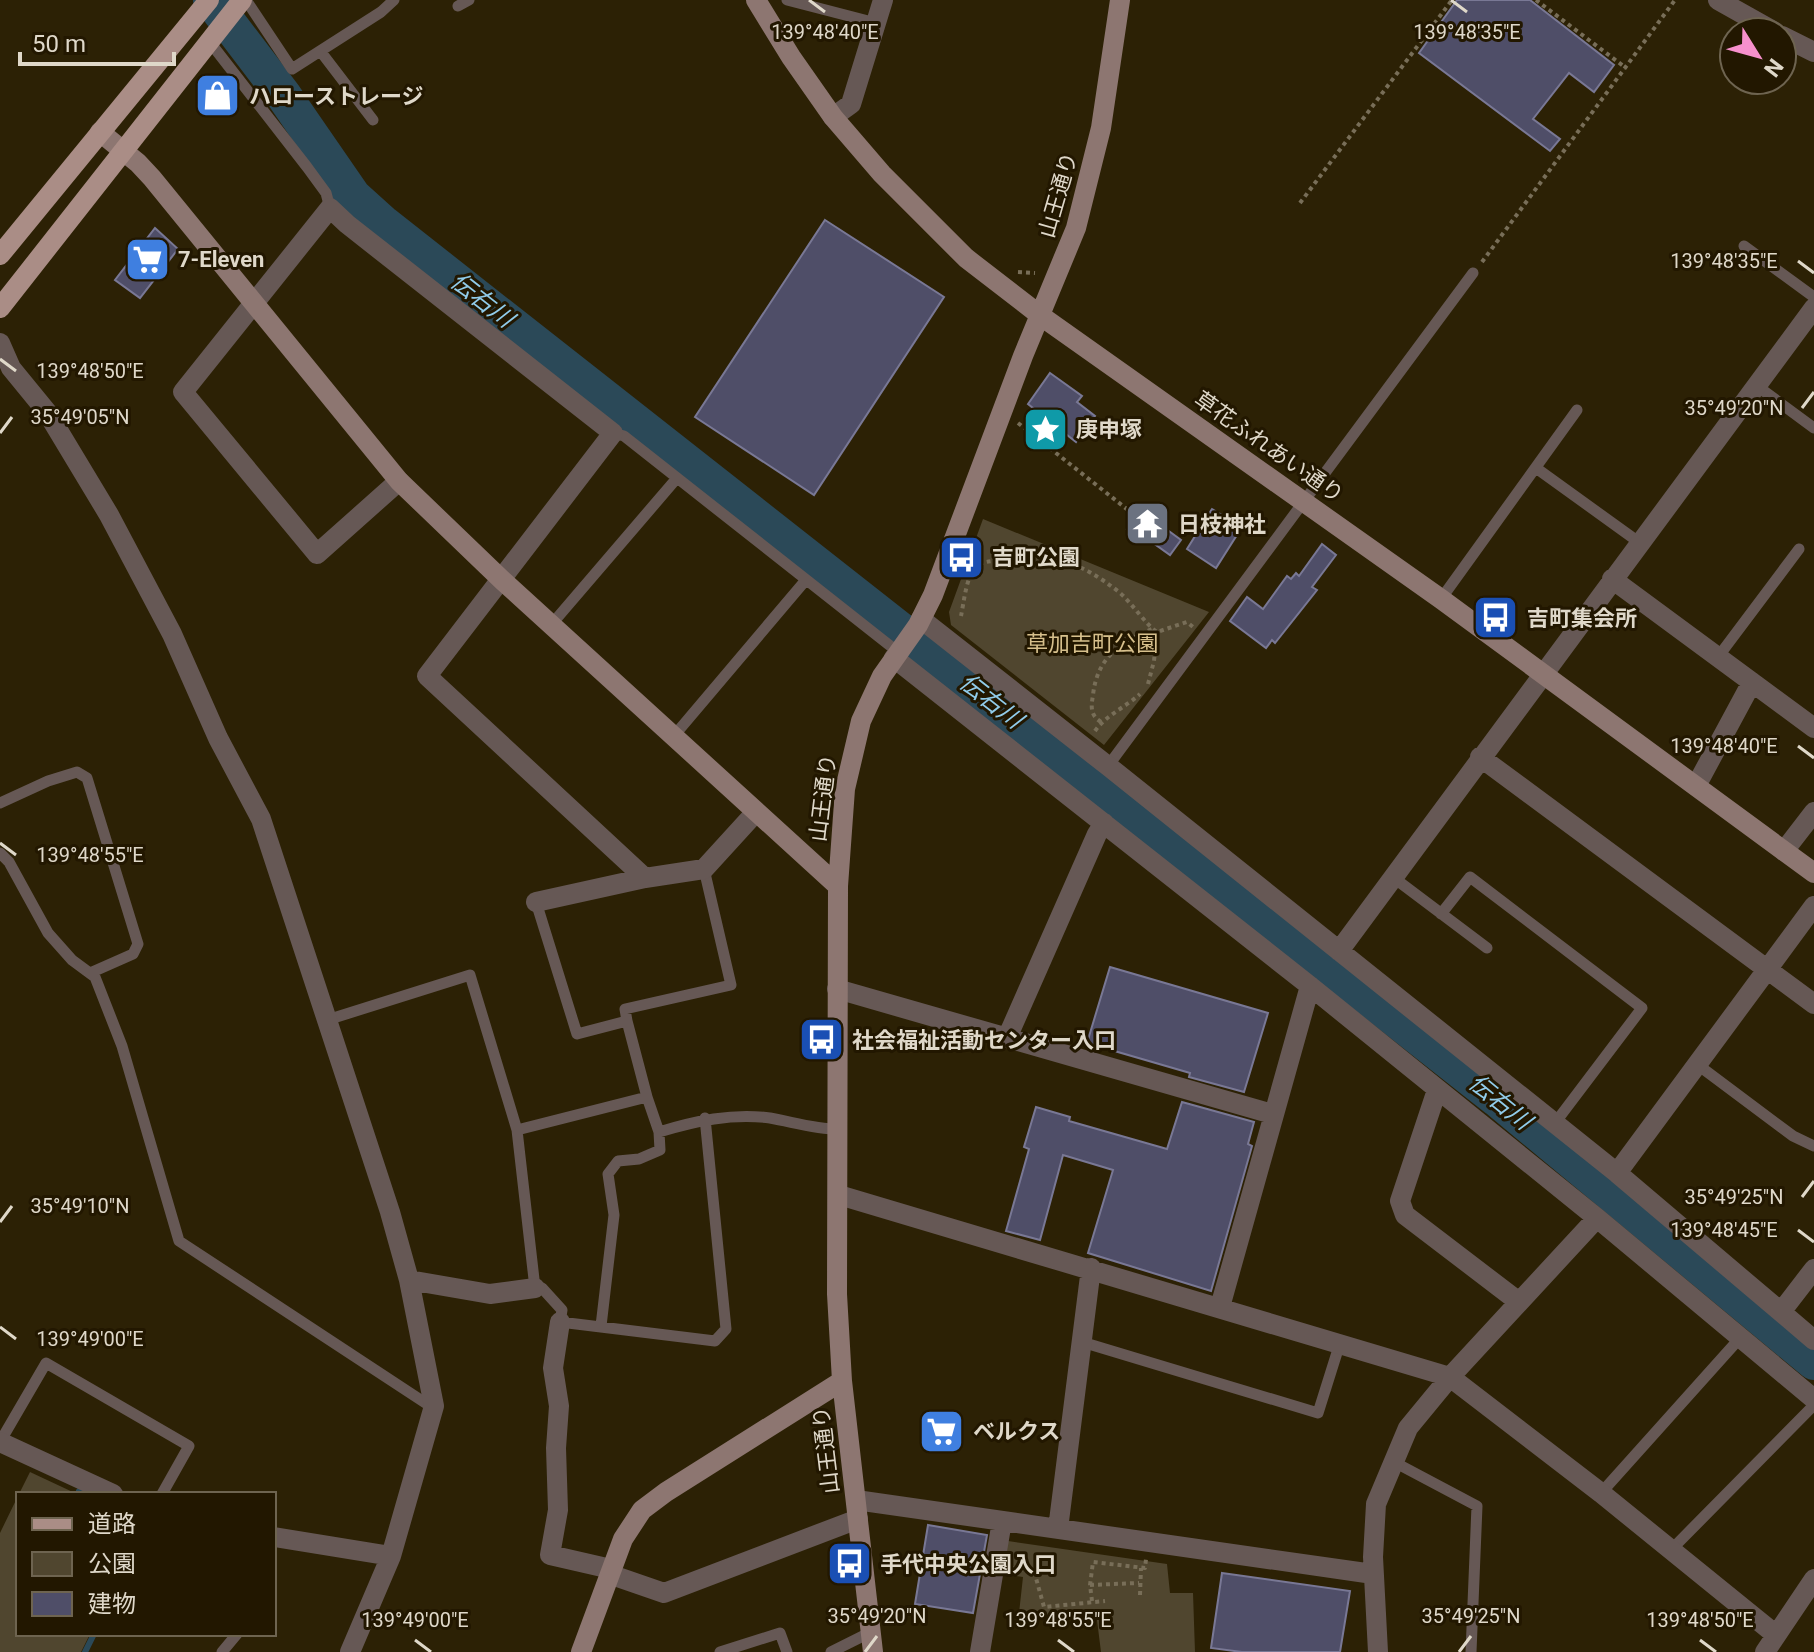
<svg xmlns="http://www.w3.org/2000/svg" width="1814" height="1652" viewBox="0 0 1814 1652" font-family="Roboto,'Noto Sans JP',sans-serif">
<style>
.green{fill:#50462f}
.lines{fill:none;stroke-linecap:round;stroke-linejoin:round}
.stream{stroke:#2b4958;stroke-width:6}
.river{stroke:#2b4958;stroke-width:36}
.building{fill:#4f4e68;stroke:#797895;stroke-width:2}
.path{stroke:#786e58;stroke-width:4;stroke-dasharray:4 4;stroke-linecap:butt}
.lane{stroke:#665855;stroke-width:11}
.street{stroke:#665855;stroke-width:20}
.secondary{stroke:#8d7671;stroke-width:20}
.primary{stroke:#aa8d86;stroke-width:20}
.ticks{fill:none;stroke:#dfd8c9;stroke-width:3}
.labels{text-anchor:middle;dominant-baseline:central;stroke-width:6;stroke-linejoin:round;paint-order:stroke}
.poi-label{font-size:22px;font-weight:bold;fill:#dfd8c9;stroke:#221700;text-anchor:start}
.street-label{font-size:22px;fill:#dfd8c9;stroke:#221700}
.park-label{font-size:22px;fill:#d7c08c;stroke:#221700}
.water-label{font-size:24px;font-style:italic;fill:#91ccea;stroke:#221700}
.ticks-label{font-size:20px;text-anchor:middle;fill:#dfd8c9;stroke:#221700;stroke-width:6;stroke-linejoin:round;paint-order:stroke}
</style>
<rect width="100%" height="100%" fill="#2c2105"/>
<path class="green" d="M 983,519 L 1209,612 L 1104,745 L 951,625 L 949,612 Z
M 30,1472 L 77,1494 L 19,1494 Z
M 18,1496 L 18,1634 L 90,1634 L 81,1652 L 0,1652 L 0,1533 Z
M 1008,1541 L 1167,1564 L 1170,1593 L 1193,1593 L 1195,1652 L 1101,1652 L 1096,1612 L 1018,1622 L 1023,1577 L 1002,1574 Z"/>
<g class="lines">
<path class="stream" d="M 79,1491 L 86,1494
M 85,1652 L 94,1634"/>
<path class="river" d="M 211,0 L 284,96 L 353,196 L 384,224 L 1497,1099 L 1814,1362"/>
</g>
<path class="building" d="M 1457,0 L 1530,0 L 1614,65 L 1594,92 L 1569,73 L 1533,119 L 1560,139 L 1550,151 L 1419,53 Z
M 825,220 L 944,297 L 814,495 L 695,417 Z
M 155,228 L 178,249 L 140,298 L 115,280 Z
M 1050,373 L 1082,396 L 1077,402 L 1095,416 L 1076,442 L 1028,404 Z
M 1145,506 L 1161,518 L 1158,523 L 1181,540 L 1170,555 L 1146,538 L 1144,541 L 1127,529 L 1132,523 L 1128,521 L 1138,508 L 1142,511 Z
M 1212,509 L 1242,527 L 1216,568 L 1187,549 Z
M 1322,544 L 1336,555 L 1312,587 L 1317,590 L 1275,643 L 1272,640 L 1266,648 L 1230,621 L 1247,597 L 1263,609 L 1287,576 L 1291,579 L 1296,573 L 1299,576 Z
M 1110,967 L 1268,1013 L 1244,1092 L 1189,1077 L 1190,1073 L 1087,1043 Z
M 1182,1102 L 1254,1122 L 1248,1144 L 1252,1146 L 1211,1291 L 1088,1253 L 1113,1170 L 1063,1155 L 1040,1240 L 1006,1231 L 1029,1149 L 1024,1147 L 1036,1107 L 1070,1117 L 1069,1121 L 1167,1149 Z
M 928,1525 L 987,1535 L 973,1613 L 915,1604 Z
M 1222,1573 L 1350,1591 L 1340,1652 L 1242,1652 L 1211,1648 Z"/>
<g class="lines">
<path class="path" d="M 1536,0 L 1626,68
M 1300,203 L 1452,0
M 1482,262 L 1675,0
M 1018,272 L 1035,273
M 1018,423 L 1128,510
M 961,616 C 964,602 966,578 975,568 C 982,561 989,562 998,560 C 1044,547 1082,563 1119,592 C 1132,603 1146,625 1157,632
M 1148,684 L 1154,661 L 1157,632 L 1187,622 L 1193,627
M 1101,722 C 1090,715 1091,707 1093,695 C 1097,658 1120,642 1152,629
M 1095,731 C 1106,715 1126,707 1140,694
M 1011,1568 L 1034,1571 L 1044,1607 L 1105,1601
M 1090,1585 L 1139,1583
M 1140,1595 L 1141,1568
M 1092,1601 L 1090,1585 L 1093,1562 L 1145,1568 L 1146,1559"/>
<path class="lane" d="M 246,0 L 292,69 L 381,12 L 394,0
M 787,0 L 876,23
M 458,6 L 469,0
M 209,41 L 307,167 L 326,193 L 330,208
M 321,52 L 373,120
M 1744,246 L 1814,297
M 1757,386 L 1814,428
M 613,433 L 624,436 L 898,652
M 1536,468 L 1640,543
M 1441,599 L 1577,410
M 551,625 L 677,478
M 1718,657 L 1799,549
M 673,737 L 805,581
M 1108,766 L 1473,273
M 0,803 L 48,781 L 77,772 L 87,778 L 138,944 L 133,954 L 90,973
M 0,853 L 9,862 L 48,933 L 72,960 L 95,977 L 122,1046 L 179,1241 L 433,1408
M 1394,878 L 1487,948
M 536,902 L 577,1034 L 627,1021 L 625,1009 L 731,985 L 704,869
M 1441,914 L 1470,877 L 1642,1008 L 1555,1123
M 327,1020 L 470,975 L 517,1130 L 647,1097 L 659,1132 C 695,1121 732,1113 770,1118 C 793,1122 815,1129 838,1129
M 627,1021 L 647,1097
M 1698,1065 L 1793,1136 L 1814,1146
M 517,1130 L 535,1288 L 542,1288 L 562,1310 L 560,1322 L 715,1341 L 726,1329 L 705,1118
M 601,1326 L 614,1215 L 608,1174 L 618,1161 L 639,1159 L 660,1150 L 659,1132
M 1082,1342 L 1318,1413 L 1340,1343
M 0,1442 L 46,1363 L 189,1446 L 162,1494
M 1394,1462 L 1477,1506 L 1471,1652
M 1601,1493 L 1740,1338
M 1671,1550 L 1814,1405
M 222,1652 L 237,1634
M 720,1652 L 780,1633 L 787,1652
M 831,1652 L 871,1632"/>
<path class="street" d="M 1718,0 L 1775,32
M 1782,36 L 1814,52
M 833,117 L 851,104 L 883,0
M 0,343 L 11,368 L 47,412 L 109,515 L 172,634 L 218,738 L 261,819 L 390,1212 L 409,1280 L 434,1406 L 391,1556 L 350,1652
M 399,481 L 317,554 L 183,392 L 330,208 L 347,224 L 613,433 L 427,676 L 645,878
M 1612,579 L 1814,728
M 921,619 L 1108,766 L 1617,1173 L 1814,1340
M 894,658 L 1310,986 L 1597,1218 L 1814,1399
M 1480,757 L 1814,1004
M 1696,786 L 1752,682
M 1784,851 L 1814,812
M 536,902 L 645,878 L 704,869 L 756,812
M 1339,951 L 1814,308
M 837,989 L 1272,1114
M 1007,1038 L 1097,834 L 1104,823
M 1437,1090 L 1400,1201 L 1405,1215 L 1519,1302
M 1617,1173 L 1814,906
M 839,1195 L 1450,1377 L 1601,1493 L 1776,1635
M 409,1280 L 490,1294 L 535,1288
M 1220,1307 L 1310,986
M 1781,1312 L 1814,1269
M 560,1322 L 553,1368 L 559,1406 L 556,1448 L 558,1510 L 550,1555 L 611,1569
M 0,1442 L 113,1494
M 856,1500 L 1373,1574
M 1058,1529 L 1091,1268
M 274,1537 L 391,1556
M 609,1574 L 664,1593 L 858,1519
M 980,1652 L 1002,1521
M 1378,1652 L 1373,1557 L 1376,1504 L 1408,1428 L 1450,1377 L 1597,1218
M 1765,1652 L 1814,1579"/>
<path class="secondary" d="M 756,0 L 791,57 L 833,117 L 882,174 L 966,258 L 1041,316 L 1441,599 L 1814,873
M 100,132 L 138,163 L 152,178 L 399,481 L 502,580 L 838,886
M 581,1652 L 623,1539 L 642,1510 L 666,1492 L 842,1381
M 873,1652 L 842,1381 L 837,1294 L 838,886 L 845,789 L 861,721 L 882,676 L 918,625 L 933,595 L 1023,356 L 1076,228 L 1101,128 L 1120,0"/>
<path class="primary" d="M 0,255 L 209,0
M 0,308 L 242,0"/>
</g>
<path class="ticks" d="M 809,0 L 825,12M 1451,0 L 1467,12M 1798,261 L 1814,273M 0,359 L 16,371M 1802,408 L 1814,392M 0,433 L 12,417M 1798,746 L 1814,758M 0,843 L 16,855M 1802,1197 L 1814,1181M 0,1222 L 12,1206M 1798,1230 L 1814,1242M 0,1327 L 16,1339M 415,1640 L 431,1652M 1058,1640 L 1074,1652M 1700,1640 L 1716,1652M 865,1652 L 877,1636M 1459,1652 L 1471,1636"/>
<defs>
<symbol id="shop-square" viewBox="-11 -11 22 22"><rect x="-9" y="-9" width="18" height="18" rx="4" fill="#3f7fe0" stroke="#221700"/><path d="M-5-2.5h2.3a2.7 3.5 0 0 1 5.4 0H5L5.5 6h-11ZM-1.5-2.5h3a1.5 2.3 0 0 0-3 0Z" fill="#fff"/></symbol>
<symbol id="supermarket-square" viewBox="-11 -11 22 22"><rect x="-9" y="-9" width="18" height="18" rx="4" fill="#3f7fe0" stroke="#221700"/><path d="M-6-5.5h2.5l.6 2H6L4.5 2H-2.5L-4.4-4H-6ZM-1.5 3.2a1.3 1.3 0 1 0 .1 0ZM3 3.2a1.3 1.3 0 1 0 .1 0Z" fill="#fff"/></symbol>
<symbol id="sight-square" viewBox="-11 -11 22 22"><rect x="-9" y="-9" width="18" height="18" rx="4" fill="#0f9aa8" stroke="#221700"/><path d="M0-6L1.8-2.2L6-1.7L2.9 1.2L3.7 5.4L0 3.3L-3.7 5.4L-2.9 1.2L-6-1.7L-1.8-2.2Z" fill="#fff"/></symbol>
<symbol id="temple-square" viewBox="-11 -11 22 22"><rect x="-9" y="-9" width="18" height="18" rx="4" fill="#6b7280" stroke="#221700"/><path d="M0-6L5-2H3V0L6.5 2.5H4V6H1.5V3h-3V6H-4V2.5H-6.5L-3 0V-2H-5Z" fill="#fff"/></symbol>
<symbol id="bus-square" viewBox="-11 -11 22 22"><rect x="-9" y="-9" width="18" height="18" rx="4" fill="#1a4fb4" stroke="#221700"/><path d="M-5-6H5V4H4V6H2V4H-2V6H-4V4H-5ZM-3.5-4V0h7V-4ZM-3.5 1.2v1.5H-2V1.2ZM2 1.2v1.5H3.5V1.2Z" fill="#fff"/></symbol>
</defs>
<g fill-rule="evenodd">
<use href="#shop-square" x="192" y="70" width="51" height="51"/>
<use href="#supermarket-square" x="122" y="234" width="51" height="51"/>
<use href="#sight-square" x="1020" y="404" width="51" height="51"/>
<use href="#temple-square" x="1122" y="498" width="51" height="51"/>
<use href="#bus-square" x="936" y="532" width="51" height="51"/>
<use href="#bus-square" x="1470" y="592" width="51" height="51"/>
<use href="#bus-square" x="796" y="1014" width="51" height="51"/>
<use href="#supermarket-square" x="916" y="1406" width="51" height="51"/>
<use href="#bus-square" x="824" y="1538" width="51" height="51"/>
</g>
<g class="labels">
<g class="poi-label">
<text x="249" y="96">ハローストレージ</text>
<text x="178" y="259">7-Eleven</text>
<text x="1076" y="429">庚申塚</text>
<text x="1178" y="524">日枝神社</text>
<text x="992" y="557">吉町公園</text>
<text x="1527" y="618">吉町集会所</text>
<text x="852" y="1040">社会福祉活動センター入口</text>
<text x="973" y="1431">ベルクス</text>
<text x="880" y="1564">手代中央公園入口</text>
</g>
<g class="street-label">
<text transform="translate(1058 195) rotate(-74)">山王通り</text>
<text transform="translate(1269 447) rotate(35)">草花ふれあい通り</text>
<text transform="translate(823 798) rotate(-83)">山王通り</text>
<text transform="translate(826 1450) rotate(-97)">山王通り</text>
</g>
<g class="park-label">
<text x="1092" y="643">草加吉町公園</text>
</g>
<g class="water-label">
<text transform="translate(482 300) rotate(38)">伝右川</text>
<text transform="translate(991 701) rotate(38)">伝右川</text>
<text transform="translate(1500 1102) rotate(39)">伝右川</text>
</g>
</g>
<g class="ticks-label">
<text x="825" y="39">139°48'40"E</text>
<text x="1467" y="39">139°48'35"E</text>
<text x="1724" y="268">139°48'35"E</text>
<text x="90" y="378">139°48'50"E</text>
<text x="1734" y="415">35°49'20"N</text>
<text x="80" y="424">35°49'05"N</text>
<text x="1724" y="753">139°48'40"E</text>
<text x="90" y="862">139°48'55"E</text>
<text x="1734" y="1204">35°49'25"N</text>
<text x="80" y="1213">35°49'10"N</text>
<text x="1724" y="1237">139°48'45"E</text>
<text x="90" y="1346">139°49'00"E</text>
<text x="877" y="1623">35°49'20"N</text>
<text x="1471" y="1623">35°49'25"N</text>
<text x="415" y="1627">139°49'00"E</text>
<text x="1058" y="1627">139°48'55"E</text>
<text x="1700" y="1627">139°48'50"E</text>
</g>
<rect x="16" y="1492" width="260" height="144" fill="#221700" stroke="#6e6450" stroke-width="2"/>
<rect x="32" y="1518" width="40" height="12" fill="#aa8d86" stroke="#6e6450" stroke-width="2"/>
<text x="88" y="1532" font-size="24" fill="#dfd8c9">道路</text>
<rect x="32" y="1552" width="40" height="24" fill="#50462f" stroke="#6e6450" stroke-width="2"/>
<text x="88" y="1572" font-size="24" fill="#dfd8c9">公園</text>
<rect x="32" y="1592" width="40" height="24" fill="#4f4e68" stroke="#6e6450" stroke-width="2"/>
<text x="88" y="1612" font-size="24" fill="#dfd8c9">建物</text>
<g transform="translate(1758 56) rotate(127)"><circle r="38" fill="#221700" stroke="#6e6450" stroke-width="2"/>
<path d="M0-6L14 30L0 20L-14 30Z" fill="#f790cd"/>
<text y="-12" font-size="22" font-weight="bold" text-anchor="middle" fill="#dfd8c9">N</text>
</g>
<path d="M20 52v12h154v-12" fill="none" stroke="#dfd8c9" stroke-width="4"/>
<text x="32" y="52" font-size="24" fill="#dfd8c9" stroke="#221700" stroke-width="6" paint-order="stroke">50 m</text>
</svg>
